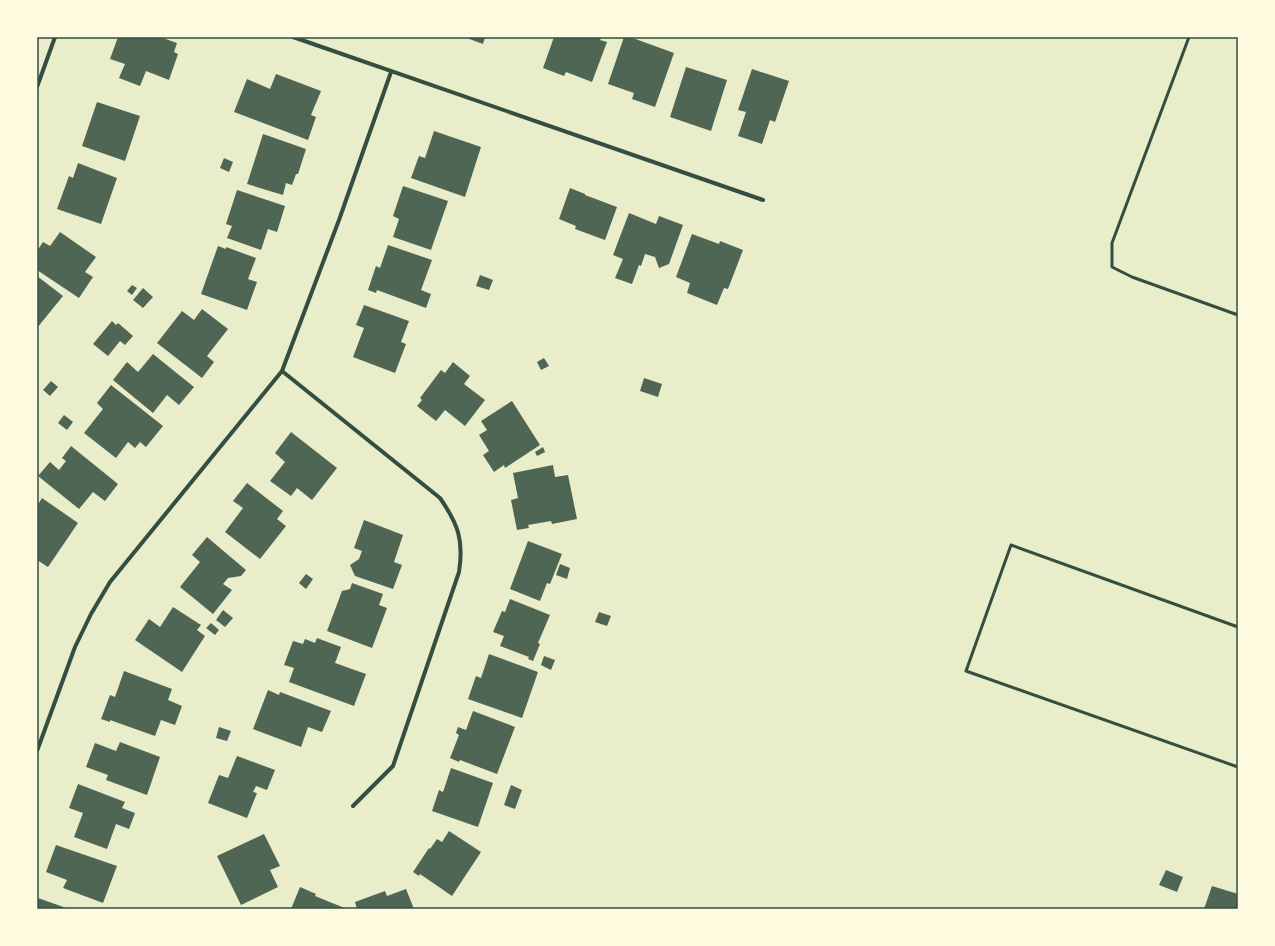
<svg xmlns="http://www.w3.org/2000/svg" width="1275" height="946" viewBox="0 0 1275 946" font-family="'PT Serif',serif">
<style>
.building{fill:#4f6655}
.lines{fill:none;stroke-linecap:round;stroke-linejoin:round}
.service{stroke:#344e41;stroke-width:3}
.minor{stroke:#344e41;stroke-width:4}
.neatline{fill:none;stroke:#344e41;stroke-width:1.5}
</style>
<rect width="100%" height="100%" fill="#e9edc9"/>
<path class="building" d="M 118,37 L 160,37 L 177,43 L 174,52 L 178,54 L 169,80 L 146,71 L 140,86 L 119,78 L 125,64 L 110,59 Z
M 464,37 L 485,37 L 483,44 Z
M 554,37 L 602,37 L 600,40 L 607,42 L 592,82 L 566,72 L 564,76 L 543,68 Z
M 624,37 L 630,37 L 674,53 L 655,107 L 632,99 L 634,93 L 608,84 Z
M 686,67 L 727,80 L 711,131 L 670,117 Z
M 752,69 L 789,81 L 775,122 L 770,120 L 762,144 L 738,136 L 746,112 L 738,110 Z
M 276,74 L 321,91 L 311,115 L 316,117 L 308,140 L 234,112 L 247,79 L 270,89 Z
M 97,102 L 140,116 L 125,161 L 82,146 Z
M 434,131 L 481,147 L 465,197 L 411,178 L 419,156 L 425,158 Z
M 263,134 L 306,149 L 298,174 L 296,174 L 292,185 L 286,183 L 283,195 L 247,184 Z
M 224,158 L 233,162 L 229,172 L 220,168 Z
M 78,163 L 117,178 L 101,224 L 57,209 L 69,176 L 73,178 Z
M 403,186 L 448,201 L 431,250 L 393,237 L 399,219 L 393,216 Z
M 570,188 L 585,194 L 585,195 L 617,207 L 605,240 L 575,229 L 576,226 L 559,219 Z
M 237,190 L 285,206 L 277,232 L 268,229 L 261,250 L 227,238 L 232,226 L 226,224 Z
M 629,213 L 656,224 L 659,216 L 683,225 L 669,264 L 659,268 L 655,257 L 645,254 L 641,266 L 639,265 L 632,284 L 615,278 L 623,259 L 613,255 Z
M 60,232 L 96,257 L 85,272 L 93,277 L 79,298 L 37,270 L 37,251 L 43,242 L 50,246 Z
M 692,234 L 719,244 L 720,241 L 743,250 L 728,289 L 724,288 L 717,305 L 687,293 L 690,283 L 676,277 Z
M 388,245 L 432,260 L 421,290 L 431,294 L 426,308 L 377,290 L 376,293 L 368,290 L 376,266 L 380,268 Z
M 218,246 L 226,249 L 226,247 L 256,258 L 248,279 L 257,282 L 247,310 L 201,294 Z
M 480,275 L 493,280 L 489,290 L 476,286 Z
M 37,276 L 63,296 L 37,328 Z
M 132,285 L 137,288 L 132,295 L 127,291 Z
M 143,288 L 153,297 L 143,308 L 133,300 Z
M 364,305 L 409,321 L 401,342 L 406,344 L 395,373 L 353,357 L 364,328 L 356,325 Z
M 202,309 L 228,329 L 207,356 L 214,362 L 202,378 L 157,343 L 182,311 L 194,320 Z
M 112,321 L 116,325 L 118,323 L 133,336 L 125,345 L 120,341 L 108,356 L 93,344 Z
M 153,354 L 194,387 L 179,405 L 167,395 L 153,413 L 113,380 L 127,362 L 138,372 Z
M 544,358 L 549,366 L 541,370 L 537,362 Z
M 453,362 L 470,376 L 464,384 L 485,400 L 465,426 L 445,410 L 436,421 L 417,406 L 422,400 L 420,398 L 441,370 L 445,373 Z
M 644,378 L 662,384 L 658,397 L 640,391 Z
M 51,381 L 58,387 L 50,396 L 43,390 Z
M 111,385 L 163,426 L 146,447 L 140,442 L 135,448 L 128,442 L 116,458 L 84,433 L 103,409 L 97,403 Z
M 512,401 L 540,445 L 505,468 L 504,465 L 494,472 L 483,455 L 489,451 L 479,435 L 487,430 L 481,421 Z
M 64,415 L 73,422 L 67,430 L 58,423 Z
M 291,432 L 337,468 L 312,500 L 297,488 L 291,496 L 270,481 L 285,462 L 275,453 Z
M 71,446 L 118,484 L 105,501 L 93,492 L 79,509 L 38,476 L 50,462 L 59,470 L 66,461 L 62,458 Z
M 543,447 L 545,452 L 537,456 L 535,452 Z
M 553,465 L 555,477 L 568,475 L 577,519 L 552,524 L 551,521 L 528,525 L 529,528 L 517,530 L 511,500 L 518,498 L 513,473 Z
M 247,483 L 283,511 L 277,519 L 286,526 L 260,559 L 225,532 L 243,508 L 233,501 Z
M 42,498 L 78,523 L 48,567 L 37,560 L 37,506 Z
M 364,520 L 403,535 L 394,562 L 402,565 L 393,589 L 355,576 L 350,565 L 359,559 L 362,551 L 354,548 Z
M 207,537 L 246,570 L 241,576 L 228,578 L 223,584 L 232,590 L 213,614 L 180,587 L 200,562 L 192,555 Z
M 528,541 L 562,554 L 550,584 L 547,583 L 540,601 L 510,589 Z
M 560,564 L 570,568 L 567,579 L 556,575 Z
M 306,574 L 313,579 L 306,589 L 299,583 Z
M 352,583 L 383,594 L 379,605 L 387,608 L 372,648 L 327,631 L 342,591 L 350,589 Z
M 510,599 L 550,615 L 538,643 L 540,644 L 533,661 L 528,659 L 529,657 L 500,646 L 504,636 L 493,632 L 502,611 L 505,612 Z
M 173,607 L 201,625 L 197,630 L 205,636 L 182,672 L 135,640 L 149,619 L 160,627 Z
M 223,610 L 233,618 L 225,627 L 216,620 Z
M 599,612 L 611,616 L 607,626 L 595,622 Z
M 211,623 L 219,630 L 215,635 L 206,628 Z
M 317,638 L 341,647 L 335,663 L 366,674 L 354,706 L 289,682 L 294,668 L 284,665 L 293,641 L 303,644 L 305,639 L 315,643 Z
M 489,654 L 538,672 L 522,718 L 468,699 L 476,676 L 481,678 Z
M 544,656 L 555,660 L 551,670 L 541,665 Z
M 124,671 L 172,689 L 168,700 L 182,706 L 175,725 L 161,720 L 155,736 L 110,720 L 110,722 L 101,719 L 110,695 L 115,697 Z
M 268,690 L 279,695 L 280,692 L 331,711 L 322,732 L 308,727 L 301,747 L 253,729 Z
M 473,711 L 515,727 L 497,774 L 460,760 L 459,762 L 450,758 L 459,735 L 456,733 L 458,727 L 466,730 Z
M 219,727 L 231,731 L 227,741 L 216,738 Z
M 120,742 L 160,757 L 147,795 L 106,780 L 108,775 L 86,767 L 95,743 L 116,751 Z
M 237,756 L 275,770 L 267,790 L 256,786 L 253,792 L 257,793 L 247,818 L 208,803 L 219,775 L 228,778 Z
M 451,768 L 493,783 L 478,827 L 432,811 L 439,790 L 443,792 Z
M 78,784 L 125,802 L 122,808 L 135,813 L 129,829 L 116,824 L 107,849 L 74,837 L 83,813 L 69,808 Z
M 511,785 L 522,790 L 515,809 L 504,805 Z
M 449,831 L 481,852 L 452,896 L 420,874 L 419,876 L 413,872 L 429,848 L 430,849 L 437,839 L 442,842 Z
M 264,834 L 280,866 L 270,870 L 278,887 L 241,905 L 217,856 Z
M 56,845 L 117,866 L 103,903 L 63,888 L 67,880 L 46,872 Z
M 1166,870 L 1183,877 L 1177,892 L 1159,885 Z
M 1212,886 L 1238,894 L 1238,909 L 1204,909 Z
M 300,887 L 316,894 L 315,896 L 347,909 L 291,909 Z
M 406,889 L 414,909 L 357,909 L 355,902 L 385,891 L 387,896 Z
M 38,898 L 69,909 L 37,909 Z"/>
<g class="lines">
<path class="service" d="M 1189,37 L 1112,243 L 1112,267 L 1132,277 L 1238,315
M 1238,627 L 1011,545 L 966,671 L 1238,767"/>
<path class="minor" d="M 293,37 L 763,200
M 37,87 L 55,37
M 282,371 L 440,498 C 458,524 464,540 459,572 L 393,766 L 353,806
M 37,751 L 75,647 L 91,614 L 110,582 L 282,371 L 339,220 L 391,72"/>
</g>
<rect width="1275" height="946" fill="none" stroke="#fefae0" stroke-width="76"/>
<rect x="38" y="38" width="1199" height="870" class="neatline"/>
</svg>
